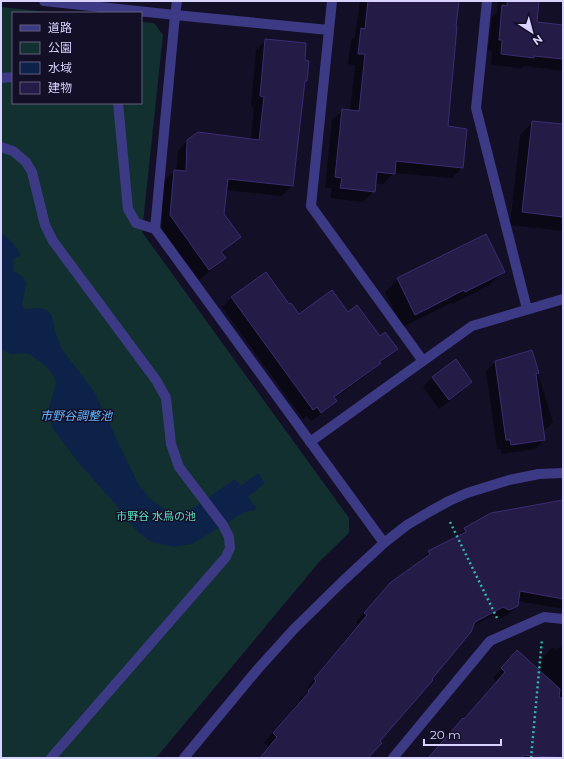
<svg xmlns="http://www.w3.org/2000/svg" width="564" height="759" viewBox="0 0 564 759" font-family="Montserrat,'Noto Sans JP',sans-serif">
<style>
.green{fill:#12302f}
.water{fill:#0c2248}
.shadow{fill:#0007}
.building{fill:#241b47;stroke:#3b2d73}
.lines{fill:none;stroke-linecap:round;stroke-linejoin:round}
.path{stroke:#2fb8b0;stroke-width:2.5;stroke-dasharray:2 3;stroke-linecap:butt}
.service{stroke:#3d3a85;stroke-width:10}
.minor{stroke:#3d3a85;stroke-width:10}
.tertiary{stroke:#3d3a85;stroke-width:10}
.labels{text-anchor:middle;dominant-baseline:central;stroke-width:3;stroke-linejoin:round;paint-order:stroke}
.park-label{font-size:11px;fill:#5fe0c0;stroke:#130f26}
.water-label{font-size:12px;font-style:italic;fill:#62b6ff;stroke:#130f26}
</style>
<rect width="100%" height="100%" fill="#130f26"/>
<path class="green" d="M 1,7 L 57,13 L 13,13 L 13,103 L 141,103 L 141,22 L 154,23 L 163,35 L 142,232 L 349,518 L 349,533 L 320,561 L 156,758 L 1,758 Z"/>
<path class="water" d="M 1,233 C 8,239 18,245 20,255 L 13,260 L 13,271 L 24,278 L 26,284 L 22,305 L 25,309 L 39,308 L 47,310 L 52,316 L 55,331 L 61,348 L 95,393 L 137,482 L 150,499 L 164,509 L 177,513 L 188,511 L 196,506 L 235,479 L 241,486 L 258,473 L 265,483 L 248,497 L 257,509 L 245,512 L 192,544 L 173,547 L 152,542 L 140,534 L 129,522 L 116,505 L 78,462 L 52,427 L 48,411 L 56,384 L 55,378 L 48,368 L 31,355 L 23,353 L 11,354 L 1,349 Z"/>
<path class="shadow" d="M 360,1 L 458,1 L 446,127 L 462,168 L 452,178 L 394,173 L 383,184 L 375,183 L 374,191 L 363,202 L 330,198 L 332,188 L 325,188 L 332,120 L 343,110 L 350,111 L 355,65 L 348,64 L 351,40 L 355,36 Z
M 498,1 L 538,1 L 536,23 L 563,26 L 563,71 L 524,66 L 522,68 L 491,65 L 492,51 L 488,50 L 492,17 L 497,12 Z
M 266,40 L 304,61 L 306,80 L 303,83 L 292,186 L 282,196 L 226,190 L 223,214 L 239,237 L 229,247 L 221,253 L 224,258 L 214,268 L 199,280 L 162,229 L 162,196 L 164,181 L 174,171 L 176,171 L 178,151 L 188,140 L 251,139 L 254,107 L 251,106 L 256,50 Z
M 533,122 L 563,126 L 563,231 L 510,225 L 520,135 Z
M 503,272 L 490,285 L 452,304 L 451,303 L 402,327 L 385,292 L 398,279 Z
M 266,273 L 289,305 L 298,315 L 348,313 L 396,349 L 370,372 L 334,399 L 336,401 L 327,410 L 311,421 L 307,416 L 303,419 L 222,307 L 231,298 Z
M 531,351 L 553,422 L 544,431 L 544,440 L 535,449 L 502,454 L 501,449 L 497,449 L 486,371 L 495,362 Z
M 432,377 L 471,382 L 462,391 L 439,409 L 423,387 Z
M 563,421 L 563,433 L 562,433 Z
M 563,502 L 563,609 L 518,601 L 517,605 L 508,615 L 499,619 L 493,615 L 472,627 L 379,741 L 367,758 L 259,758 L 269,747 L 264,743 L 300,701 L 299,700 L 308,691 L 306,689 L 358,624 L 356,622 L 381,593 L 420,562 L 419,561 L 429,552 L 456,538 L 465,529 Z
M 563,644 L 563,758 L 428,758 L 454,728 L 464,719 L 496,681 L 493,678 L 508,661 L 540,672 L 542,658 L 552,648 L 558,649 Z"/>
<path class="building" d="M 368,1 L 459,1 L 456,26 L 457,26 L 448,126 L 467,129 L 463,168 L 396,161 L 395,174 L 377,172 L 375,192 L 340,188 L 342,178 L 335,177 L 342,109 L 359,111 L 365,54 L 358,54 L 361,28 L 365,29 Z
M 507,1 L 539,1 L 537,22 L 563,25 L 563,59 L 534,56 L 534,58 L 501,54 L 502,40 L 499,40 L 502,5 L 507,6 Z
M 265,39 L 306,43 L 305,60 L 309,61 L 307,81 L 305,81 L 293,186 L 228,179 L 224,214 L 241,237 L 221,252 L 226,258 L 209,270 L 170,215 L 174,170 L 186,171 L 187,140 L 198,132 L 259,140 L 264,97 L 260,96 Z
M 532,121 L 563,124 L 563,217 L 522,212 Z
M 486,234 L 505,272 L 465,292 L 464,290 L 415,315 L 397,278 Z
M 266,272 L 289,304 L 291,303 L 299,314 L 332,290 L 348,312 L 357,305 L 380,336 L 385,332 L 398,349 L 379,362 L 381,363 L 334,397 L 337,401 L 321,413 L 317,407 L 313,410 L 231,297 Z
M 532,350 L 539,373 L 536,374 L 545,440 L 511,445 L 510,440 L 506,440 L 495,361 Z
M 456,359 L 472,382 L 449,400 L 432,377 Z
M 563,500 L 563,599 L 520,591 L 518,606 L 509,610 L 503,607 L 475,622 L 471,632 L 432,679 L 433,680 L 380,741 L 382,743 L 368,758 L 260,758 L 277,737 L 273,733 L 309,692 L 308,691 L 316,681 L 314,679 L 367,615 L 364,613 L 390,583 L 430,554 L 428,551 L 466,532 L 464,528 L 491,513 Z
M 517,650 L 560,689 L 559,698 L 563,698 L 563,758 L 523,755 L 523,758 L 428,758 L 463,718 L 464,719 L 505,672 L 501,668 Z"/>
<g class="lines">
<path class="path" d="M 450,522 L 497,618
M 531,758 L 542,639"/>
<path class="service" d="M 1,78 L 13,77
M 118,103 L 128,209 L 136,223 L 155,229
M 1,147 L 13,151 L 26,162 L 32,172 L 45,225 L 53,241 L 156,380 L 166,398 L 171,444 L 179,467 L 223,525 L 229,537 L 230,548 L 226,557 L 51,758"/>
<path class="minor" d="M 44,1 L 175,15 L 177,1
M 487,1 L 476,108 L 527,309
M 329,30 L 332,1
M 423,361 L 472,326 L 563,299
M 310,442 L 423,361 L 311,206 L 329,30 L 175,15 L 155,229 L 384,543
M 393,758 L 490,641 L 544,617 L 563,619"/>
<path class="tertiary" d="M 184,758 L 257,670 L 294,629 L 344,580 L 384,543 L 407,525 L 429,512 L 449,501 L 467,493 L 509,480 L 539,474 L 563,473"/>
</g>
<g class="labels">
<g class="park-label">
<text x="156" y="516">市野谷 水鳥の池</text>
</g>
<g class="water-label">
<text x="76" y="415">市野谷調整池</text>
</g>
</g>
<rect width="564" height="759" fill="none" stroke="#d9d4ff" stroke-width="4"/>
<rect x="12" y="12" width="130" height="92" fill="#130f26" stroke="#625e7d"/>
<rect x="20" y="25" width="20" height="6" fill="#3d3a85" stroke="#625e7d"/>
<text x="48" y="32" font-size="12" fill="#d9d4ff">道路</text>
<rect x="20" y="42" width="20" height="12" fill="#12302f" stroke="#625e7d"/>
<text x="48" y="52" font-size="12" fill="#d9d4ff">公園</text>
<rect x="20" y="62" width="20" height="12" fill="#0c2248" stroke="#625e7d"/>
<text x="48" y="72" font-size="12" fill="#d9d4ff">水域</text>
<rect x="20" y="82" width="20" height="12" fill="#241b47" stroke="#625e7d"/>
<text x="48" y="92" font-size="12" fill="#d9d4ff">建物</text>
<g transform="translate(532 32) rotate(144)" stroke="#130f26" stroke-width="3" paint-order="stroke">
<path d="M0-3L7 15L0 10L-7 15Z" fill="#d9d4ff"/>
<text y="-6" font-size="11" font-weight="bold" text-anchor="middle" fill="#d9d4ff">N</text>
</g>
<path d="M424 739v6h77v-6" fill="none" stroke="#d9d4ff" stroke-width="2"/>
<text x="430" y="739" font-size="12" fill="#d9d4ff" stroke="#130f26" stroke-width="3" paint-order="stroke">20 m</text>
</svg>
